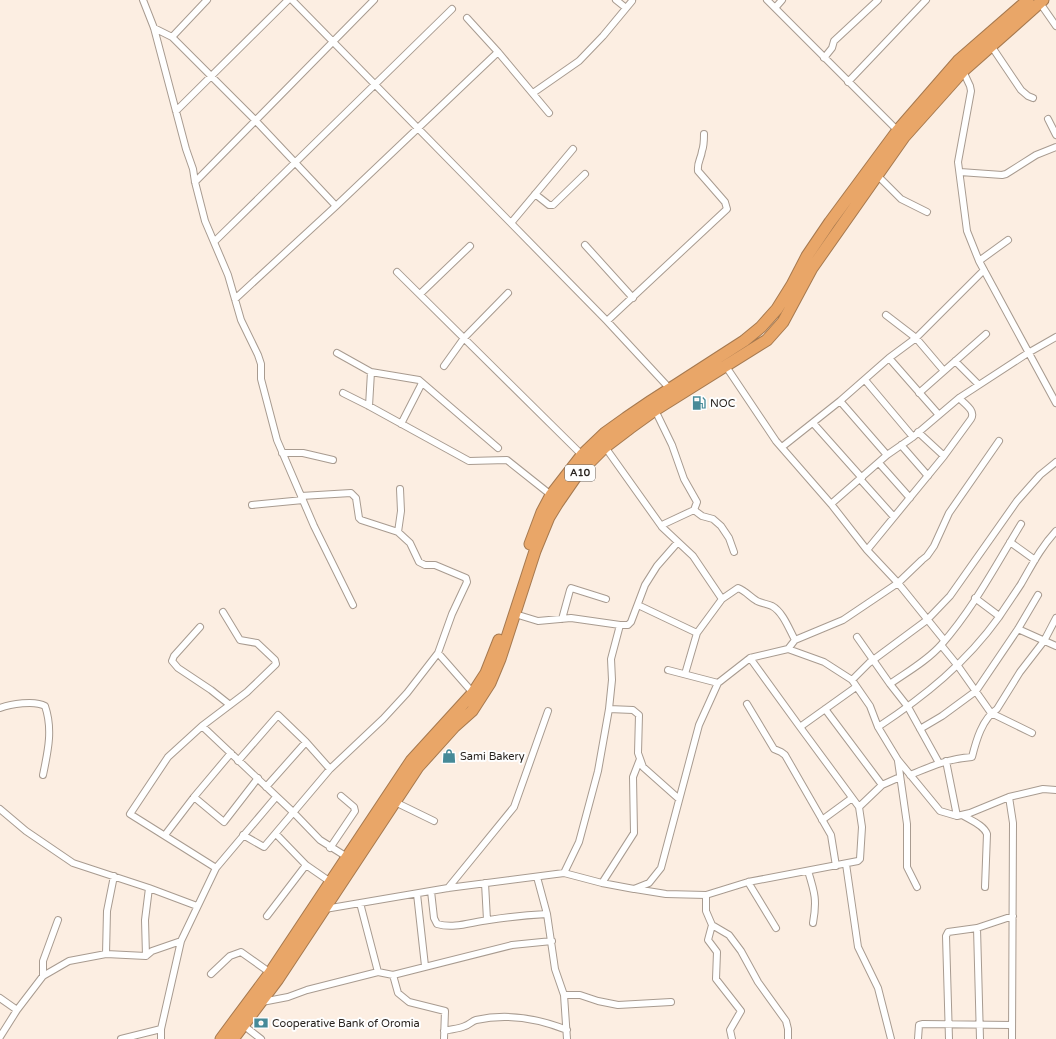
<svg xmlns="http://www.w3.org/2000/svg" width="1056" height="1039" viewBox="0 0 1056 1039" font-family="'Varela Round',sans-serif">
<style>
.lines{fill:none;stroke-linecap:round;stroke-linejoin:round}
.street-casing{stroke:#a89b90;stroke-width:8}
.highway-casing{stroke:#a6794f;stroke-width:13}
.street{stroke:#fff;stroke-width:6}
.highway{stroke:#e9a668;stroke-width:11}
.labels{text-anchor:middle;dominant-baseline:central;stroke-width:4;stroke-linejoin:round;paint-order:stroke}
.shield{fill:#fefefe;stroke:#6a6663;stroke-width:1}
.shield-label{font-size:10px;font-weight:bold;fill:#2a2521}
.poi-label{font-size:11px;fill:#2a2521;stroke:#fefefe;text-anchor:start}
</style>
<rect width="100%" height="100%" fill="#fceee2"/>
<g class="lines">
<defs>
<path id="street" d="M 143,0 L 154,28 L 186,149 L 193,169 L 195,182 L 205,221 L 228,275 L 241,320 L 258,355 L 261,364 L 261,379 L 277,440 L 314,526 L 353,605
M 292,0 L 607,321 L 671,390
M 616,0 L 626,8
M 767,0 L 899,132
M 1040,3 L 1056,26
M 775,8 L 782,0
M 467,18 L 498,52 L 549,113
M 154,28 L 172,37 L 255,120 L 336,206
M 172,37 L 207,0
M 992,47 L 1021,90 L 1028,96 L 1033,98
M 824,58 L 832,48 L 834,41 L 878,0
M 963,71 L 970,86 L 971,91 L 958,162 L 967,231 L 979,261 L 1056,403
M 848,82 L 926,0
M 533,93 L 579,61 L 603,36 L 632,1
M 176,111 L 288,0
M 1048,119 L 1056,135
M 960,172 L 1002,175 L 1006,174 L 1036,155 L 1056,147
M 878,176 L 901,199 L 927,212
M 195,182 L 374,0
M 535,194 L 549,205 L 553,205 L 585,174
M 511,223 L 573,149
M 215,241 L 452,9
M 585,245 L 633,298
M 979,261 L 1008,240
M 397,272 L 582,455
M 420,294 L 470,246
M 235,299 L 336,206 L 498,52
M 886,315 L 916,338 L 944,371
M 607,321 L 727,209 L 725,202 L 698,171 C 697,162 701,159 702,151 C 704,146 704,140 704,134
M 337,353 L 371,372 L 419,380 L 498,448
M 889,358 L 939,415
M 955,361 L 979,385
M 725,365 L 776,441 L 831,504 L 867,550 L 898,583 L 843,620 L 795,640 L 788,649
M 444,366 L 464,338 L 508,293
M 865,380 L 913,437
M 343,393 L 369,406 L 469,461 L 507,460 L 551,495
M 919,393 L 986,334
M 840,401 L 887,455
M 369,406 L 371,372
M 655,410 L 672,445 L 684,479 L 697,502 L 694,510 L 664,524 L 662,527
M 813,423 L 862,478
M 401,424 L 422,383
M 918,432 L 944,456
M 901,445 L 928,476
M 605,447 L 662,527 L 678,542 L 657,566 L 645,585 L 631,622 L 628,625 L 620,625 L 611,659 L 612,680 L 609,709
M 782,447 L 840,401 L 889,358 L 916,338 L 984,270
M 282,453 L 303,453 L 333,460
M 879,463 L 910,498
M 860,479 L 894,517
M 831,504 L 887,455 L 913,437 L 959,398 L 1028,353 L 1056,337
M 252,505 L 303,500
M 694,510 L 702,516 L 713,519 L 721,526 L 729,538 L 734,552
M 398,532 L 401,511 L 400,489
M 678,542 L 693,556 L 722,599
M 1010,542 L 1035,560
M 867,550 L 944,456 L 971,419 C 976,411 965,404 959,398
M 975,598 L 999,616
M 638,605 L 697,633
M 515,614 L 538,621 L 571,618 L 620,625
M 562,619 L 570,590 L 571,588 L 606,599
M 200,627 L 174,656 L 172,661 L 178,668 L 211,690 L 230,705
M 1018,629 L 1056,646
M 857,637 L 890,684 L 908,707 L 939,763
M 944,640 L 898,583 L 922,560 L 927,556 L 934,546 L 949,513 L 999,441
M 941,645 L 958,666 L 991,713 L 1032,733
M 438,653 L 473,693
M 750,658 L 800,727 L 859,807
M 668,670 L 718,683
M 685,674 L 697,633 L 722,599 L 738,588 C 746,591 750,597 757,601 C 761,603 767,604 772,606 C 783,612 789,629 795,640
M 852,680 L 869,663 L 927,620 L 950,596 L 1017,501 L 1040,475 L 1056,462
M 890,684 C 907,672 927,661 941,645 C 973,609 996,565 1021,524
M 747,704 L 774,749 L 781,752 L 785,755 L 831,835 L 836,866
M 0,708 C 10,704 35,700 45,706 C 53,729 48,751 43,775
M 825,709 L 882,785
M 202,726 L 293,812 L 320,840 L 347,857
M 800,727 L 856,687
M 878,727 C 925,696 966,663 999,617 C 1006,606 1014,595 1021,584 C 1032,565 1041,547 1056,531
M 920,729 L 942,716 L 976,691 L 1018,629 L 1038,595
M 238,761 L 278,715 L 306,742 L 330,769
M 898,761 L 907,824 L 907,867 L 917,887
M 946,761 L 957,816
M 910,775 C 932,766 947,759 972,757 C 976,741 982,719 997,709 L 1020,672 L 1044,641 L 1056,618
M 266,787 L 306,742
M 194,797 L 224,822 L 258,778
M 1009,797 L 1013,823 L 1012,1039
M 395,802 L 434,821
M 0,809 L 26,831 L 73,863 L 149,888 L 197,906
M 962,815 C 970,820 984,825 987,834 L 985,887
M 822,820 L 852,798
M 276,834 L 306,865 L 332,883
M 165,835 L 194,797 L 231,753
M 243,835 L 264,847 L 330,769 L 383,719 L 407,693 L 438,653 L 452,614 L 467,582 L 466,578 L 435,565 L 425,565 L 419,562 L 410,543 L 398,532 L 361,520 L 359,518 L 356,498 L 351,493 L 301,496
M 330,848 L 355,811 L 354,807 L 341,796
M 846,864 L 858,947 L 878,988 L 891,1039
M 216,868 L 130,814 L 168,757 L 202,726 L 247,692 L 276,664 L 275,660 L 257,643 L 240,640 L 223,612
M 808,871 C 815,893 817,901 813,923
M 564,873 L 579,842 L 598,771 L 609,709 L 633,710 L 639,715 L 638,753 L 643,767 L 679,799
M 537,877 L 547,914 L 555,969 L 564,995 L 567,1039
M 748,882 L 776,928
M 485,883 L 487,920
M 602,883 L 634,833 L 633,777 L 640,759
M 448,888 L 514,807 L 548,711
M 635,889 L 666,894 L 706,895 L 748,882 L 858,861 L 860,859 L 862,827 L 859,807 L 882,785 L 900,777
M 431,891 L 434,918 L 437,924 C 455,929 471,922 489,920 C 508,917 528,915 547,914
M 417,894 L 425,966
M 706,895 L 706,911 L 712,925 L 729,935 L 741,951 L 758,982 L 786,1021 L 788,1029 L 788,1039
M 360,903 L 378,972 L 393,975 L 512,945 L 552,941
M 325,909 L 448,888 L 564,873 L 602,883 L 634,889 L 649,883 L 661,868 L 699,725 L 718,683 L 750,658 L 788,649 L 824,662 L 852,680 L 870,706 L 878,727 L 898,760 L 940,811 L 957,816 L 970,813 L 1009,797 L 1043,789 L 1056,790
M 267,916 L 306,865
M 712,925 L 708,940 L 717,952 L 716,979 L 741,1011 L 730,1030 L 732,1039
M 977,928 L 980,1039
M 106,954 L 107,911 L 114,876
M 146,956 L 145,920 L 149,888
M 211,974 L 230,956 L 241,952 L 272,974
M 393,975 L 398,993 L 409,1002 L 445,1011 L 444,1039
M 43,976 L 43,961 L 58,920
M 564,995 L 580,995 L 598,1001 L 618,1005 L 671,1002
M 0,998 L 17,1010
M 262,1002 L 288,997 L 307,990 L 378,972
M 243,1025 L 261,1039
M 444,1031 C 451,1029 459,1029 465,1026 C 469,1025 472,1021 476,1020 C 507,1013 537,1018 567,1030
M 0,1037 L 17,1010 L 43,976 L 69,961 L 106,954 L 146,956 L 152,951 L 181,941
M 121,1039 L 161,1029
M 161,1039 L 161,1029 L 181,941 L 216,868 L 276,797
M 918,1039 L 919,1025 L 923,1024 L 1012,1025
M 949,1039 L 946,936 L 948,932 L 977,928 L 1013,916"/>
<path id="highway" d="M 530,544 L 542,512 L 551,495 L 582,455 L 605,433 L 626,418 L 651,401 L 744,341 L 761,327 L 777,309 L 792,285 L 807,256 L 830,222 L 898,130 L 958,61 L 1028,0
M 221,1039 L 270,973 L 411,761 L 473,693 L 486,673 L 499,640
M 233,1039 L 278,979 L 418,767 L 454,727 L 472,711 L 490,683 L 500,659 L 535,551 L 549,517 L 557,504 L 577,475 L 605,447 L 630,428 L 655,410 L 767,340 L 783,322 L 812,268 L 904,137 L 963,71 L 1043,0"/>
</defs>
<use href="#street" class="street-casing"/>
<use href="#highway" class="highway-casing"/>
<use href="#street" class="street"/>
<use href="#highway" class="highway"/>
</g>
<defs>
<symbol id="fuel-bare" viewBox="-9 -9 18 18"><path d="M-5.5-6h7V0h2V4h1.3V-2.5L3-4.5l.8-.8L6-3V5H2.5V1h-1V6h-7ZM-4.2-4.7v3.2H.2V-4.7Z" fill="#468a98" stroke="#fefefe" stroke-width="2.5" paint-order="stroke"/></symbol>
<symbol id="shop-bare" viewBox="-9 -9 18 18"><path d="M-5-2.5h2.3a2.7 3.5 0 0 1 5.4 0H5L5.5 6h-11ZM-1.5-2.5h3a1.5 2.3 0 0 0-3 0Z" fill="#468a98" stroke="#fefefe" stroke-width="2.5" paint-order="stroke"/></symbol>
<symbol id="bank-bare" viewBox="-9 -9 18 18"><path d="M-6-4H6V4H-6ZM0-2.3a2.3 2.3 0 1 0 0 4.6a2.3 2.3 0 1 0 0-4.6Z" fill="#468a98" stroke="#fefefe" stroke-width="2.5" paint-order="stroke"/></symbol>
</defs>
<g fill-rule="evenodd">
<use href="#fuel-bare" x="689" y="393" width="20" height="20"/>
<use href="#shop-bare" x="439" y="746" width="20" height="20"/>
<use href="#bank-bare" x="251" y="1013" width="20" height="20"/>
</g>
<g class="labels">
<rect class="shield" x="565" y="465" width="30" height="16" rx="3"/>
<g class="shield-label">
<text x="580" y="473">A10</text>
</g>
<g class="poi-label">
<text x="710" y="403">NOC</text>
<text x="460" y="756">Sami Bakery</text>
<text x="272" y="1023">Cooperative Bank of Oromia</text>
</g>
</g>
</svg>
